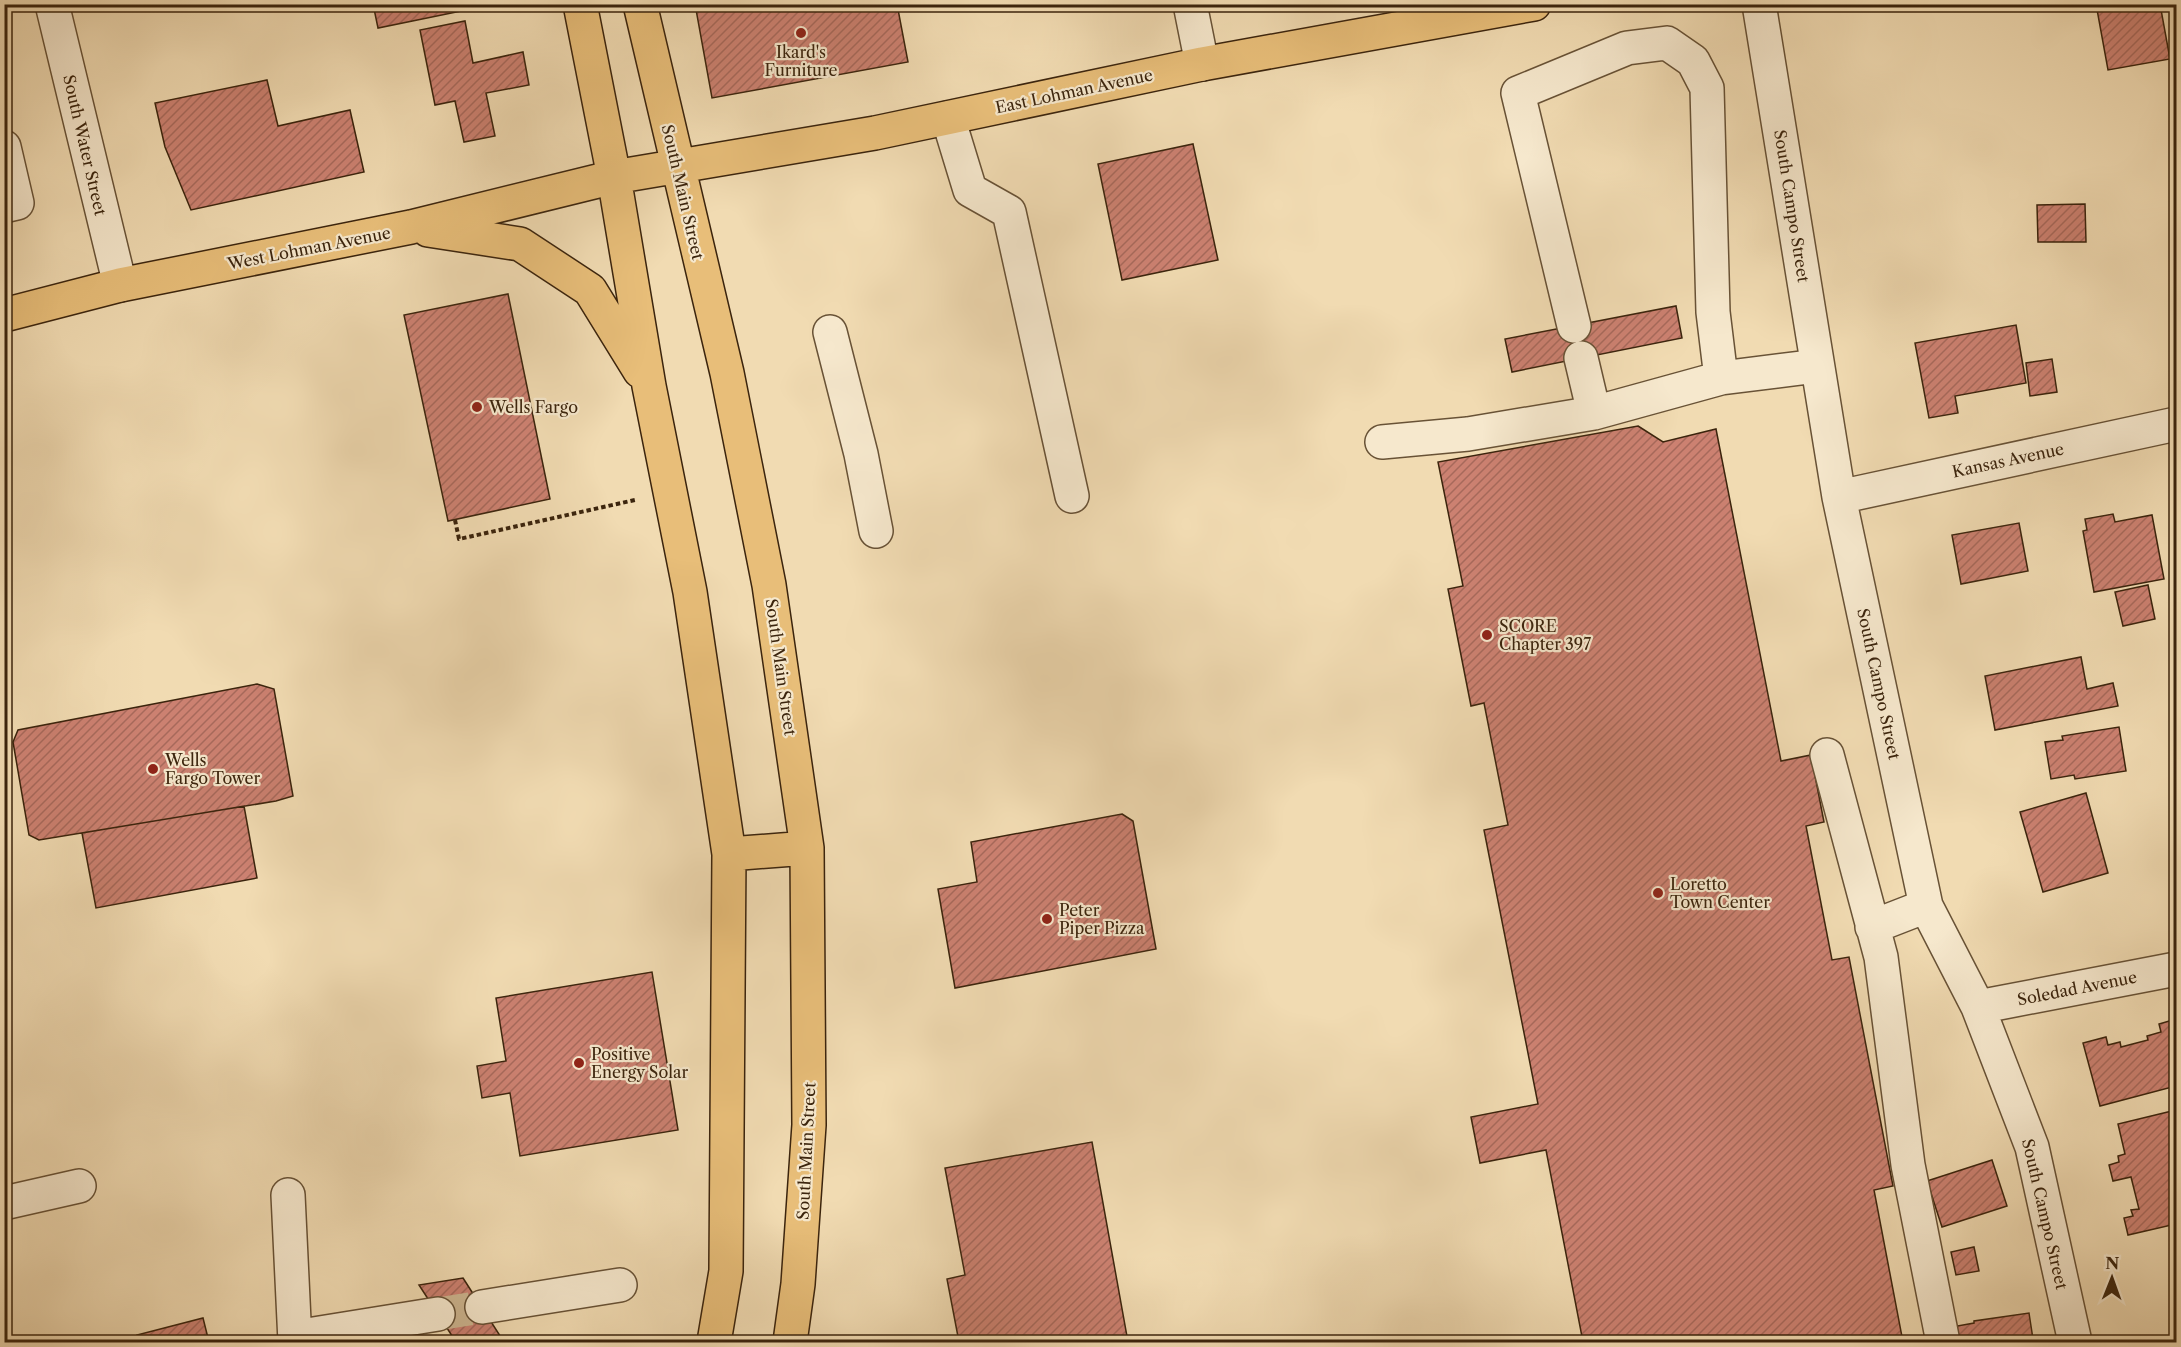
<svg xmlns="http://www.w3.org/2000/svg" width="2181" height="1347" viewBox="0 0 2181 1347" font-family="'Libre Caslon Text',serif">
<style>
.building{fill:url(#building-hatch);stroke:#3b240d;stroke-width:1.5}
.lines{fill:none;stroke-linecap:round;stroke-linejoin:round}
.minor-tunnel{stroke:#cdb691;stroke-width:33;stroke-dasharray:33 16;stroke-linecap:butt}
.minor-casing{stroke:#685236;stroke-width:36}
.major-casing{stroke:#3b240d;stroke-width:36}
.path{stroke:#3b240d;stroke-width:4;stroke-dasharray:4.5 3;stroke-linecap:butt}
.minor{stroke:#f6e8cd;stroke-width:33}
.major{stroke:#e8be79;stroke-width:33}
.poi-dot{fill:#8f2418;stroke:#f6e8cd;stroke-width:2}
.labels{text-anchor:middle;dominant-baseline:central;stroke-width:4.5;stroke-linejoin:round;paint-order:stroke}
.poi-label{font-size:16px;fill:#3b240d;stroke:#f6e8cd;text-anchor:start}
.street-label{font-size:16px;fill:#3b240d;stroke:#f6e8cd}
</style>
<defs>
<pattern id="building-hatch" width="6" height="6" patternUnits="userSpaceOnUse" patternTransform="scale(1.5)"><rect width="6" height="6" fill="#cc8171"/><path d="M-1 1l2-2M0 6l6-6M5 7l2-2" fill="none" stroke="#a7695b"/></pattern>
</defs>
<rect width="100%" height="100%" fill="#f1dbb2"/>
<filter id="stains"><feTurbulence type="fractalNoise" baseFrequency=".00333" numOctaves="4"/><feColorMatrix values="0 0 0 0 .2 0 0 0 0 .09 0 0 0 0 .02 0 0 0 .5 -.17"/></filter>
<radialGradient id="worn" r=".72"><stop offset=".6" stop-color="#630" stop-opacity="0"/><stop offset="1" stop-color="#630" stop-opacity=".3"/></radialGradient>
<path class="building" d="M 373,4 L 486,4 L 486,6 L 378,28 Z
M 695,4 L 897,4 L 908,62 L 712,98 Z
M 2096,4 L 2160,4 L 2170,59 L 2108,70 Z
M 465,21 L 473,63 L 523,52 L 529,85 L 486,93 L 495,136 L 464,142 L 455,101 L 435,105 L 420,30 Z
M 267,80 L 278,126 L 350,110 L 364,172 L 191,210 L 165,147 L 155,103 Z
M 1193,144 L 1218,260 L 1122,280 L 1098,164 Z
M 2085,204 L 2086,242 L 2038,242 L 2037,205 Z
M 508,294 L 550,499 L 448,521 L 404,315 Z
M 1676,306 L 1682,338 L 1512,372 L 1505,339 Z
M 2016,325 L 2026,383 L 1955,396 L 1958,413 L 1929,418 L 1915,343 Z
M 2052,359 L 2057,392 L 2030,396 L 2026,363 Z
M 1638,426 L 1663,442 L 1716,429 L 1781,761 L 1811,755 L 1824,822 L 1806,826 L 1832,960 L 1849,957 L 1893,1186 L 1874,1190 L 1903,1342 L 1583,1342 L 1546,1150 L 1480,1163 L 1471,1117 L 1538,1104 L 1484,830 L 1508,825 L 1484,703 L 1471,706 L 1448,589 L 1463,586 L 1438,462 Z
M 2113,514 L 2115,522 L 2152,515 L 2164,579 L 2094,592 L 2083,531 L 2087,530 L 2085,519 Z
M 2019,523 L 2028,571 L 1961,584 L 1952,535 Z
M 2148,585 L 2155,619 L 2123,626 L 2115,592 Z
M 2081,657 L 2087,689 L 2113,683 L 2118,706 L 1995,730 L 1985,676 Z
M 257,684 L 274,689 L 293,796 L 276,801 L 39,840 L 29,835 L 13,742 L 18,730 Z
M 2119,727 L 2126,771 L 2075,779 L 2074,775 L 2051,779 L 2045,742 L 2063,740 L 2062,736 Z
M 2086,793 L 2108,873 L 2043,892 L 2020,812 Z
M 244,806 L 257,878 L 96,908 L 82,833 Z
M 1122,814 L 1133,821 L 1156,949 L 955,988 L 938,889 L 977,882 L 971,842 Z
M 652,972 L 678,1130 L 520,1156 L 510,1093 L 482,1098 L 477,1066 L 506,1061 L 496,998 Z
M 2176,1019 L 2176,1086 L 2100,1106 L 2083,1043 L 2106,1037 L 2108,1045 L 2120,1042 L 2121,1047 L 2148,1040 L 2147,1036 L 2161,1032 L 2159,1024 Z
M 2176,1110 L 2176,1224 L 2128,1235 L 2124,1218 L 2133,1216 L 2131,1210 L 2139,1209 L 2131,1177 L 2113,1181 L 2109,1165 L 2119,1162 L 2118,1156 L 2125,1154 L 2118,1124 Z
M 1092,1142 L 1128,1342 L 959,1342 L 947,1279 L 965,1275 L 945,1168 Z
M 1992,1160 L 2007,1206 L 1942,1227 L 1927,1181 Z
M 1974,1247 L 1979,1271 L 1956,1275 L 1951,1252 Z
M 463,1278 L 504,1342 L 456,1342 L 419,1285 Z
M 2029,1313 L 2033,1339 L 2009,1342 L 1959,1342 L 1957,1326 L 1974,1323 L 1974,1321 Z
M 203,1318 L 209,1342 L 139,1342 L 137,1335 Z"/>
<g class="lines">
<path class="minor-tunnel" d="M 438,1314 L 482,1307"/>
<defs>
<path id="minor" d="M 52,4 L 120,285
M 1190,4 L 1202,64
M 1759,4 L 1839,497 L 1926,906 L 1978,1007 L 2032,1147 L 2075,1342
M 948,118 L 970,190 L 1009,212 L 1072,496
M 4,147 L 17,203 L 4,206
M 1574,326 L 1518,93 L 1627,48 L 1667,43 L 1693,61 L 1707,88 L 1713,312 L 1721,378 L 1817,366
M 830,332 L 861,454 L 876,531
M 1581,358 L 1594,413
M 1382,442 L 1468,434 L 1594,413 L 1721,378
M 1839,497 L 2176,424
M 1827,755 L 1881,957 L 1908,1165 L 1943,1342
M 1872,927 L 1926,906
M 1978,1007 L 2176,969
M 288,1195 L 295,1342
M 4,1203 L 79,1186
M 482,1307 L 620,1285
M 295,1337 L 438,1314"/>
<path id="major" d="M 580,4 L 614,177 L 649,386 L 690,592 L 729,854 L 726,1271 L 714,1342
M 640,4 L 727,373 L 769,585 L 807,848 L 809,1125 L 798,1284 L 790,1342
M 428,230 L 520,244 L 590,290 L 640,371
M 4,315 L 120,285 L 411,227 L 614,177 L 875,133 L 1202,64 L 1534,4
M 729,854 L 807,848"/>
</defs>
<use href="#minor" class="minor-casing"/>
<use href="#major" class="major-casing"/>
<path class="path" d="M 455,520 L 459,539 L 635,500"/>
<use href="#minor" class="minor"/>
<use href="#major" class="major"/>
</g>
<g class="poi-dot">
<circle cx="801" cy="33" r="6"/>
<circle cx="477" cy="407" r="6"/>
<circle cx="1487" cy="635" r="6"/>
<circle cx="153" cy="769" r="6"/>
<circle cx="1658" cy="893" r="6"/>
<circle cx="1047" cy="919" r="6"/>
<circle cx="579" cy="1063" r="6"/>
</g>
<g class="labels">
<g class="poi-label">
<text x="801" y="52" text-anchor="middle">Ikard's<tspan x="801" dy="18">Furniture</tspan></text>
<text x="489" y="407">Wells Fargo</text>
<text x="1499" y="626">SCORE<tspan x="1499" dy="18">Chapter 397</tspan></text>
<text x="165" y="760">Wells<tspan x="165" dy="18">Fargo Tower</tspan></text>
<text x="1670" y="884">Loretto<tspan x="1670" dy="18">Town Center</tspan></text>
<text x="1059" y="910">Peter<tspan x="1059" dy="18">Piper Pizza</tspan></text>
<text x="591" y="1054">Positive<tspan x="591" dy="18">Energy Solar</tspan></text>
</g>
<g class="street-label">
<text transform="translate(1074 91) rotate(-12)">East Lohman Avenue</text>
<text transform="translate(85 145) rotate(77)">South Water Street</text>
<text transform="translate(683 192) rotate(77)">South Main Street</text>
<text transform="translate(1792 206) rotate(81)">South Campo Street</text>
<text transform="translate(309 248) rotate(-11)">West Lohman Avenue</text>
<text transform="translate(2008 460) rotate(-12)">Kansas Avenue</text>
<text transform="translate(781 667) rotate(82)">South Main Street</text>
<text transform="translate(1879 684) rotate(78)">South Campo Street</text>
<text transform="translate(2077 988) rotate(-11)">Soledad Avenue</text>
<text transform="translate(806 1151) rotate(-87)">South Main Street</text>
<text transform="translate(2045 1214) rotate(77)">South Campo Street</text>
</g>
</g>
<rect width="2181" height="1347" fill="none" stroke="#f1dbb2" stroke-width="24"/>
<rect x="6" y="6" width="2169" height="1335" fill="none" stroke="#3b240d" stroke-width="3"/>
<rect x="12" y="12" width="2157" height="1323" fill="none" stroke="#3b240d" stroke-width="1.5"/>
<g transform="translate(2112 1278) rotate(1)" stroke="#f6e8cd" stroke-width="4.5" paint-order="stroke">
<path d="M0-4.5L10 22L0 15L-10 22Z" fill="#3b240d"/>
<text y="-9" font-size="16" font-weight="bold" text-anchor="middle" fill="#3b240d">N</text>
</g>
<rect width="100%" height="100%" filter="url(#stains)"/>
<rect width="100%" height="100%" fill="url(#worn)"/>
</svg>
